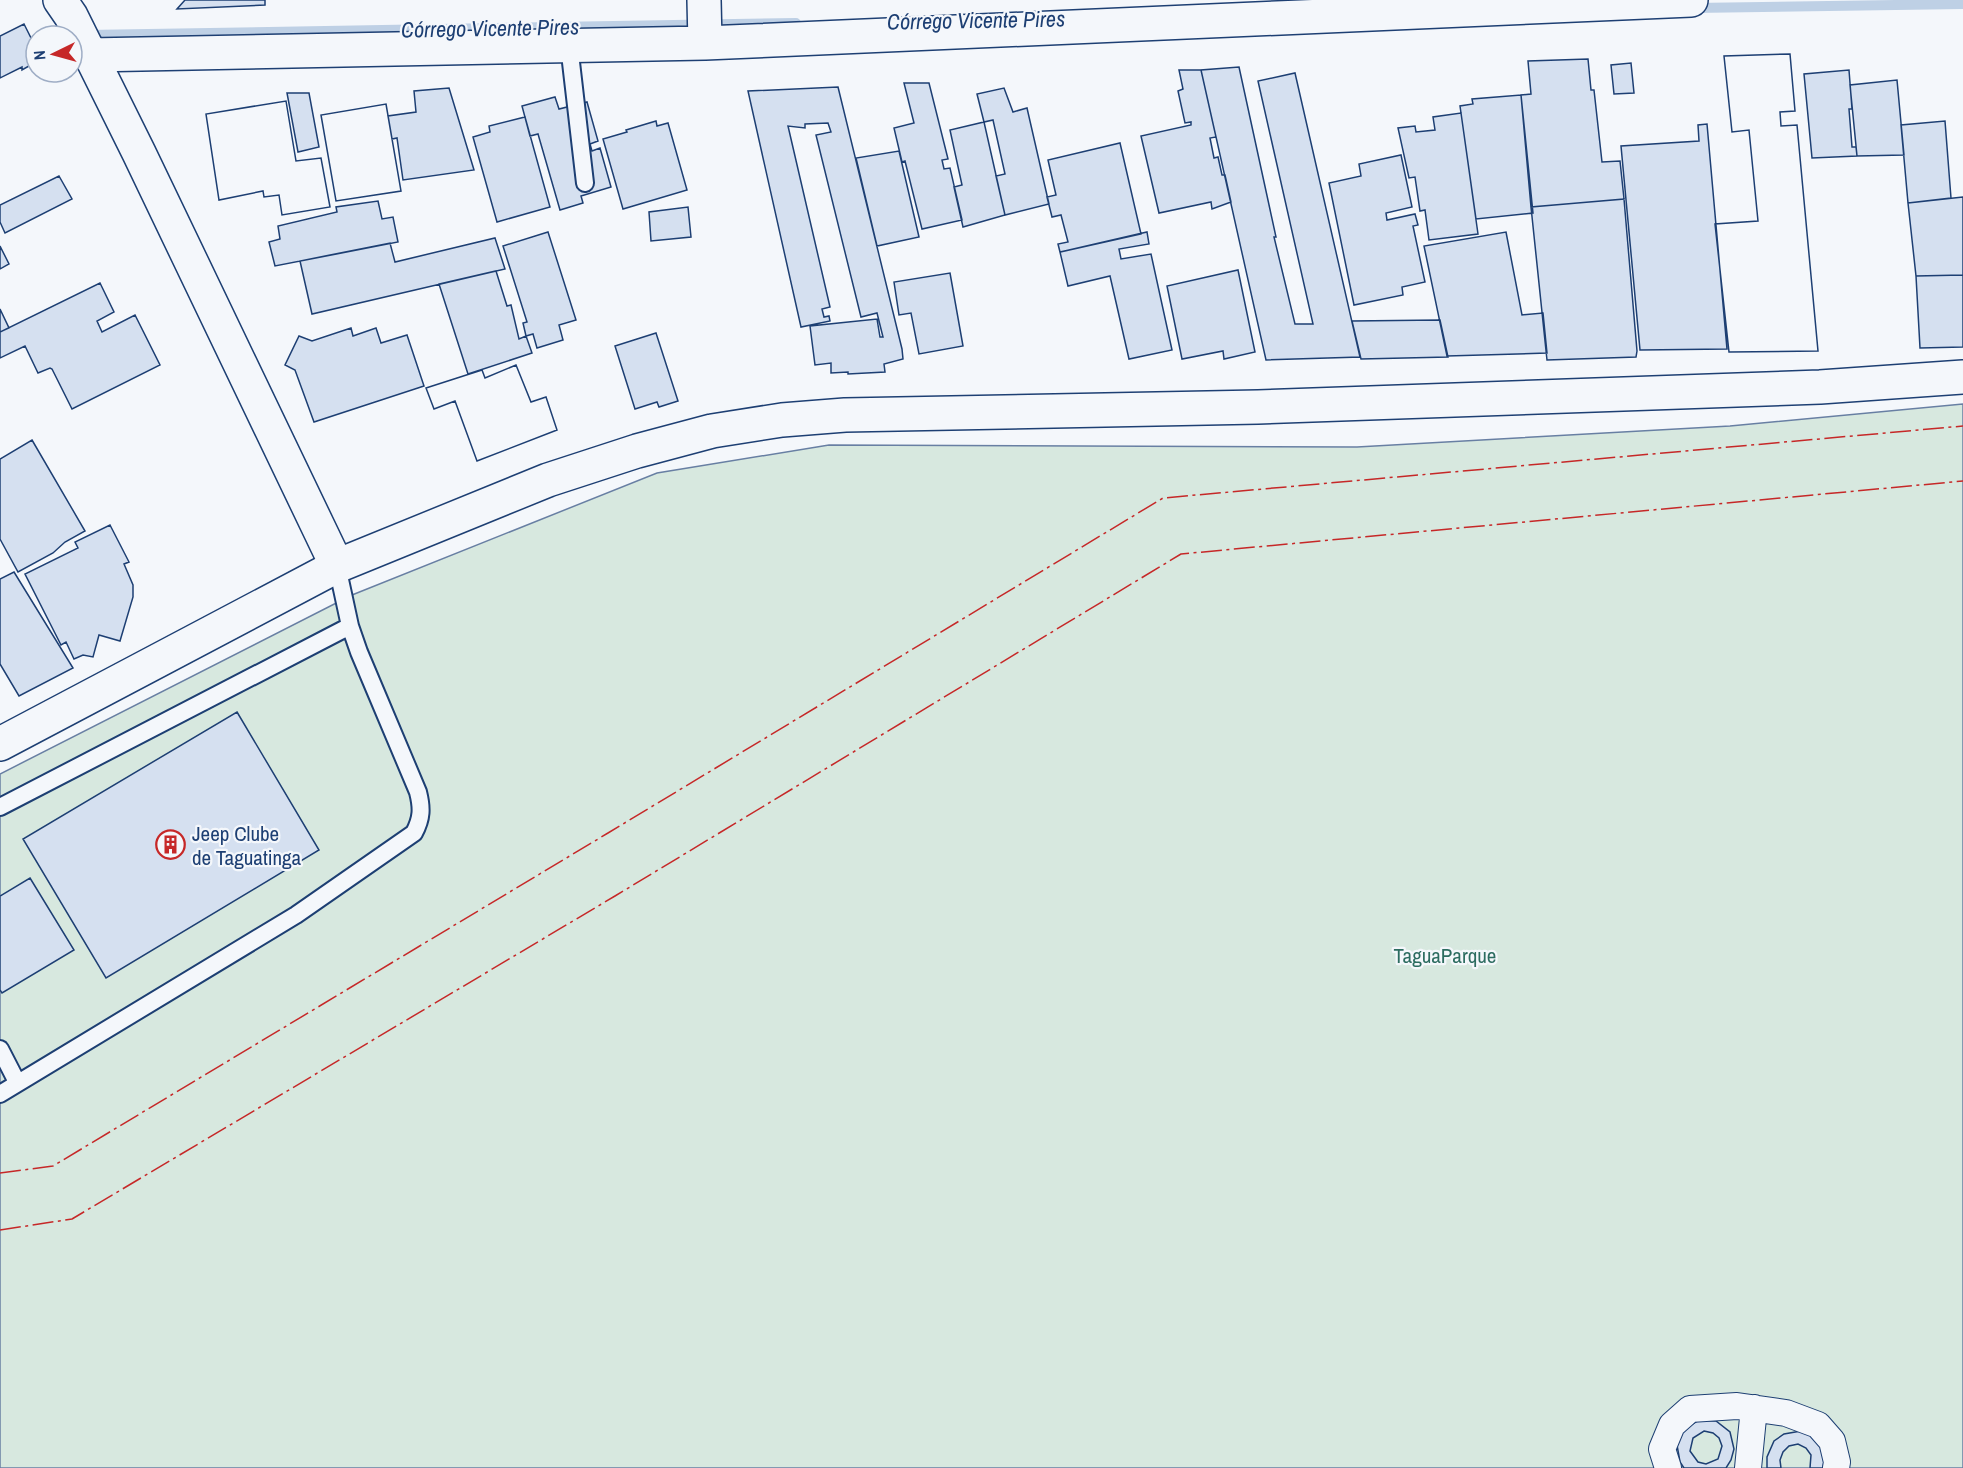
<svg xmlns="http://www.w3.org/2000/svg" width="1963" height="1468" viewBox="0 0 1963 1468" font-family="'Archivo Narrow',sans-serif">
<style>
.green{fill:#d7e8df;stroke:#687fa3;stroke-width:1.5}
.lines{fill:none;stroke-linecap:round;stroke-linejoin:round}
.stream{stroke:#bed0e5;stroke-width:10}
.building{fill:#d5e0f0;stroke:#1d3f73;stroke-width:1.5;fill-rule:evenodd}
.service-casing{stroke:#1d3f73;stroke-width:20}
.pedestrian-casing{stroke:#1d3f73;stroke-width:28}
.minor-casing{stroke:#1d3f73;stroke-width:36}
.tertiary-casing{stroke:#1d3f73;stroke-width:36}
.service{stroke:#f4f7fb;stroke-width:16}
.pedestrian{stroke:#f4f7fb;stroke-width:26}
.minor{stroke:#f4f7fb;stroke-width:33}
.tertiary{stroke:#f4f7fb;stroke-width:33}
.power{stroke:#c62828;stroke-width:1.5;stroke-dasharray:21 4.5 3 4.5;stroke-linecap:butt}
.labels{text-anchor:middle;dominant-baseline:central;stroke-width:4.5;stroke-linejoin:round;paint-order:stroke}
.poi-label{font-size:21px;fill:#1d3f73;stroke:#f4f7fb;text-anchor:start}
.park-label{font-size:21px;fill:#2c6c60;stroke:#f4f7fb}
.water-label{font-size:22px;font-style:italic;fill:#1d3f73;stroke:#f4f7fb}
</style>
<rect width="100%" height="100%" fill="#f4f7fb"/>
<path class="green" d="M 1963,404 L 1963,1468 L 0,1468 L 0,774 L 352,595 L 657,473 L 829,445 L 1357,447 L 1730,426 Z"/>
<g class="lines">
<path class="stream" d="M 1693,8 L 1963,4
M 86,35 L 796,23"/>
</g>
<path class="building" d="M 185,0 L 265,0 L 265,5 L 177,9 Z
M 24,24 L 36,48 L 36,62 L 22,70 L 22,67 L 0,78 L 0,36 Z
M 1790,54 L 1795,111 L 1780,112 L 1781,126 L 1797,125 L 1818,351 L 1729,352 L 1715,224 L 1758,221 L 1749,130 L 1732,132 L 1724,56 Z
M 1790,54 L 1795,111 L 1780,112 L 1781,126 L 1797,125 L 1818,351 L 1729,352 L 1715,224 L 1758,221 L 1749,130 L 1732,132 L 1724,56 Z
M 1588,59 L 1591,90 L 1594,90 L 1602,162 L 1620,161 L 1624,199 L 1531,207 L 1521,95 L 1531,94 L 1528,61 Z
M 1631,63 L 1634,93 L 1614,94 L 1611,65 Z
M 1239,67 L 1276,237 L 1274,237 L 1295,324 L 1313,324 L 1258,81 L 1295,73 L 1360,357 L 1266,360 L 1201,70 Z
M 1179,70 L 1201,70 L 1216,137 L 1210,138 L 1214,158 L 1218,157 L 1222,175 L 1225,175 L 1231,202 L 1212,209 L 1211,202 L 1159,213 L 1141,136 L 1191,125 L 1191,122 L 1185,123 L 1178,91 L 1183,89 Z
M 1849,70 L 1852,109 L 1849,109 L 1852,147 L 1856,147 L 1857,156 L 1812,158 L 1804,74 Z
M 1897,80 L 1904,155 L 1857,156 L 1850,85 Z
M 904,83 L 929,83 L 948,159 L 942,160 L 944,169 L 950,168 L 962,220 L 922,229 L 905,161 L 902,162 L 894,128 L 914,123 Z
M 838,87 L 902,349 L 903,359 L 884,364 L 885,372 L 848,374 L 848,372 L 831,373 L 831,363 L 815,365 L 810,326 L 877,319 L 880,337 L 883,337 L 877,313 L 861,317 L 816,135 L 831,132 L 828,123 L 805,124 L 805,128 L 788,126 L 830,307 L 822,309 L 824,317 L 829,316 L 830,321 L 801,327 L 748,91 Z
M 449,88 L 474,170 L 403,180 L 397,138 L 392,139 L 388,116 L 416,112 L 414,91 Z
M 1004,88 L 1013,112 L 1027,108 L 1049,204 L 1005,215 L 996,176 L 1005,174 L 993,120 L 984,122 L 977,94 Z
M 287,93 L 309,93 L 319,147 L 298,152 Z
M 1521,95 L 1533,213 L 1476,219 L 1460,106 L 1473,104 L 1472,99 Z
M 555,97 L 559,109 L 587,102 L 598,141 L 590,144 L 592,151 L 600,148 L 611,187 L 581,196 L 583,203 L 560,210 L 538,134 L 530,136 L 522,106 Z
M 286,101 L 296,161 L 321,158 L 330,207 L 282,215 L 279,195 L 264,197 L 263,191 L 219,200 L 206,114 Z
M 286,101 L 296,161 L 321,158 L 330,207 L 282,215 L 279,195 L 264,197 L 263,191 L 219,200 L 206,114 Z
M 386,104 L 401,191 L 336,201 L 321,115 Z
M 386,104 L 401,191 L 336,201 L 321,115 Z
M 1461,113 L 1478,234 L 1429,240 L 1425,210 L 1420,211 L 1415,177 L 1409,178 L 1398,128 L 1415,126 L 1416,132 L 1435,130 L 1433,117 Z
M 525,117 L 550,207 L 497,222 L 473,137 L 490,132 L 489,126 Z
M 656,121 L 657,126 L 668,123 L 687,190 L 623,209 L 603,139 L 627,132 L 626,130 Z
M 1945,121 L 1951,198 L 1908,203 L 1901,125 Z
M 984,122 L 1005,215 L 963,227 L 954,187 L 962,185 L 950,130 Z
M 1707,124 L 1727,349 L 1640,350 L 1621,146 L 1699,141 L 1698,125 Z
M 1120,143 L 1141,234 L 1060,252 L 1058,244 L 1068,242 L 1061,215 L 1052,217 L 1047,197 L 1056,195 L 1048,160 Z
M 899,151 L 919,237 L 877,246 L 856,158 Z
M 1401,155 L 1412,207 L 1386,213 L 1387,220 L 1415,214 L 1418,225 L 1413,226 L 1425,282 L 1402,287 L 1403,295 L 1354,305 L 1329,183 L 1361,176 L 1359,164 Z
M 59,176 L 72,199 L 5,233 L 0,222 L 0,205 Z
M 1963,197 L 1963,275 L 1916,276 L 1908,203 Z
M 1624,199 L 1637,351 L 1636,357 L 1547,360 L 1531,207 Z
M 378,201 L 382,219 L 393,217 L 398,242 L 275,266 L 269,242 L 280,239 L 278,226 L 337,212 L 336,207 Z
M 688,207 L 691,237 L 651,241 L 649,212 Z
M 548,232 L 576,320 L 559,325 L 563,340 L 537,348 L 533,334 L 526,336 L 523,323 L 527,322 L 503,246 Z
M 1147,232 L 1149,244 L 1119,249 L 1121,259 L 1151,254 L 1172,350 L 1129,359 L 1110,276 L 1068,286 L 1060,252 Z
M 1506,232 L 1522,315 L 1543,313 L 1547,353 L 1447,356 L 1424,246 Z
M 495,238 L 505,269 L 312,314 L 300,261 L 390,243 L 395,262 Z
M 0,246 L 9,264 L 0,269 Z
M 1238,270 L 1255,352 L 1224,359 L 1223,351 L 1182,359 L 1167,286 Z
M 496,271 L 507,306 L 511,305 L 519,339 L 526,336 L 532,353 L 468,374 L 439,284 Z
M 950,273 L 963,346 L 919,354 L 911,313 L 899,315 L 894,282 Z
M 1963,275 L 1963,347 L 1920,348 L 1916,276 Z
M 100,283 L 114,312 L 97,321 L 102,332 L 135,315 L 160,365 L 72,409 L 52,369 L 50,368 L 38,373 L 25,346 L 0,358 L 0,332 Z
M 0,309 L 9,328 L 0,332 Z
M 1440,320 L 1448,357 L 1361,359 L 1352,321 Z
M 351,328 L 353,336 L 376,328 L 381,343 L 407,335 L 424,386 L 314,422 L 295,370 L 285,365 L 299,336 L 312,341 Z
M 656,333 L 678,401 L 659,407 L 657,402 L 635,409 L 615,346 Z
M 516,365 L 531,402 L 546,397 L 557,430 L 477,461 L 455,401 L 434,409 L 426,388 L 482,370 L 485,378 Z
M 516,365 L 531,402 L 546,397 L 557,430 L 477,461 L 455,401 L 434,409 L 426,388 L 482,370 L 485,378 Z
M 32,440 L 85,531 L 65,542 L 53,553 L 18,572 L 0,539 L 0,459 Z
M 110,525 L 129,562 L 124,564 L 133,585 L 133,597 L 120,641 L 99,635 L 93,657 L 83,655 L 74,659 L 66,642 L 61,645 L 25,574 L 78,548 L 75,542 Z
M 14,572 L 73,668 L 19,696 L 0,664 L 0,579 Z
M 237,712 L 319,850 L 106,978 L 23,839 Z
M 30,878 L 74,950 L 2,993 L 0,990 L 0,896 Z
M 1699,1420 L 1716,1421 L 1730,1432 L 1734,1449 L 1731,1460 L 1726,1468 L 1684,1468 L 1680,1462 L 1677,1445 L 1684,1429 ZM 1704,1431 L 1713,1433 L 1719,1438 L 1722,1446 L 1718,1459 L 1706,1464 L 1698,1462 L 1690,1451 L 1693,1438 Z
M 1801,1431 L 1812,1436 L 1820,1444 L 1824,1461 L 1823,1468 L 1810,1468 L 1811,1455 L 1806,1448 L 1798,1444 L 1789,1446 L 1783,1452 L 1780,1460 L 1781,1468 L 1767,1468 L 1767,1457 L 1774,1441 L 1784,1434 Z"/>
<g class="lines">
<defs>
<path id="service" d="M 569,45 L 585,183
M 0,807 L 350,626
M 0,1049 L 17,1082
M 0,1094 L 296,915 L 414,833 C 422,818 422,808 418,792 L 359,652 L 350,626 L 337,566"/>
<path id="pedestrian" d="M 1668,1468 L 1662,1449 L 1672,1425 L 1690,1409 L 1737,1406 L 1786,1413 L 1818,1425 L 1832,1441 L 1837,1462 L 1836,1468
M 1748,1468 L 1754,1408"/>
<path id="minor" d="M 60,0 L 71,16 L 139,153 L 337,566
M 704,0 L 705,43
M 90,55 L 705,43 L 1691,0"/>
<path id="tertiary" d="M 0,744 L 337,566 L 548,480 L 637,451 L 712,431 L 782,420 L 845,415 L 1258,407 L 1820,387 L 1963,377"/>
</defs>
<use href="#service" class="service-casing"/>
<use href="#pedestrian" class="pedestrian-casing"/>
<use href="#minor" class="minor-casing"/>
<use href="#tertiary" class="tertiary-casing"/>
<use href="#service" class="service"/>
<use href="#pedestrian" class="pedestrian"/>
<use href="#minor" class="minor"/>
<use href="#tertiary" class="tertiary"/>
<path class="power" d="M 0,1173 L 53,1166 L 608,833 L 1163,498 L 1963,426
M 0,1230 L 72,1219 L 615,896 L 1181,554 L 1963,481"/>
</g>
<defs>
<symbol id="building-ring" viewBox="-11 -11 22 22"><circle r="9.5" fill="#f4f7fb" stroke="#c62828" stroke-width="1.5"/><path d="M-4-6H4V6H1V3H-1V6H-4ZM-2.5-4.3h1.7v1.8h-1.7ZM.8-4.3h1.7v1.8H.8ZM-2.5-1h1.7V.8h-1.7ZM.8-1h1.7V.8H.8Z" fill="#c62828"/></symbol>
</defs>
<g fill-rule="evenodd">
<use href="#building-ring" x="154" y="828" width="33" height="33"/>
</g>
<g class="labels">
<g class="poi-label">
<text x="192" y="833">Jeep Clube<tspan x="192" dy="24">de Taguatinga</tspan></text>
</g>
<g class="park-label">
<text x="1445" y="955">TaguaParque</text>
</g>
<g class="water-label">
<text transform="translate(976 20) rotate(-1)">Córrego Vicente Pires</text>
<text transform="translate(490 28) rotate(-1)">Córrego Vicente Pires</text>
</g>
</g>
<g transform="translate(54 54) rotate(265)"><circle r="28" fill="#f4f7fb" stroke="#9eadc5" stroke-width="1.5"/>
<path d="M0-4.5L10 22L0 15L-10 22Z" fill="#c62828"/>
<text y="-9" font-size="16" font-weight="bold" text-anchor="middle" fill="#1d3f73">N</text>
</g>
</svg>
